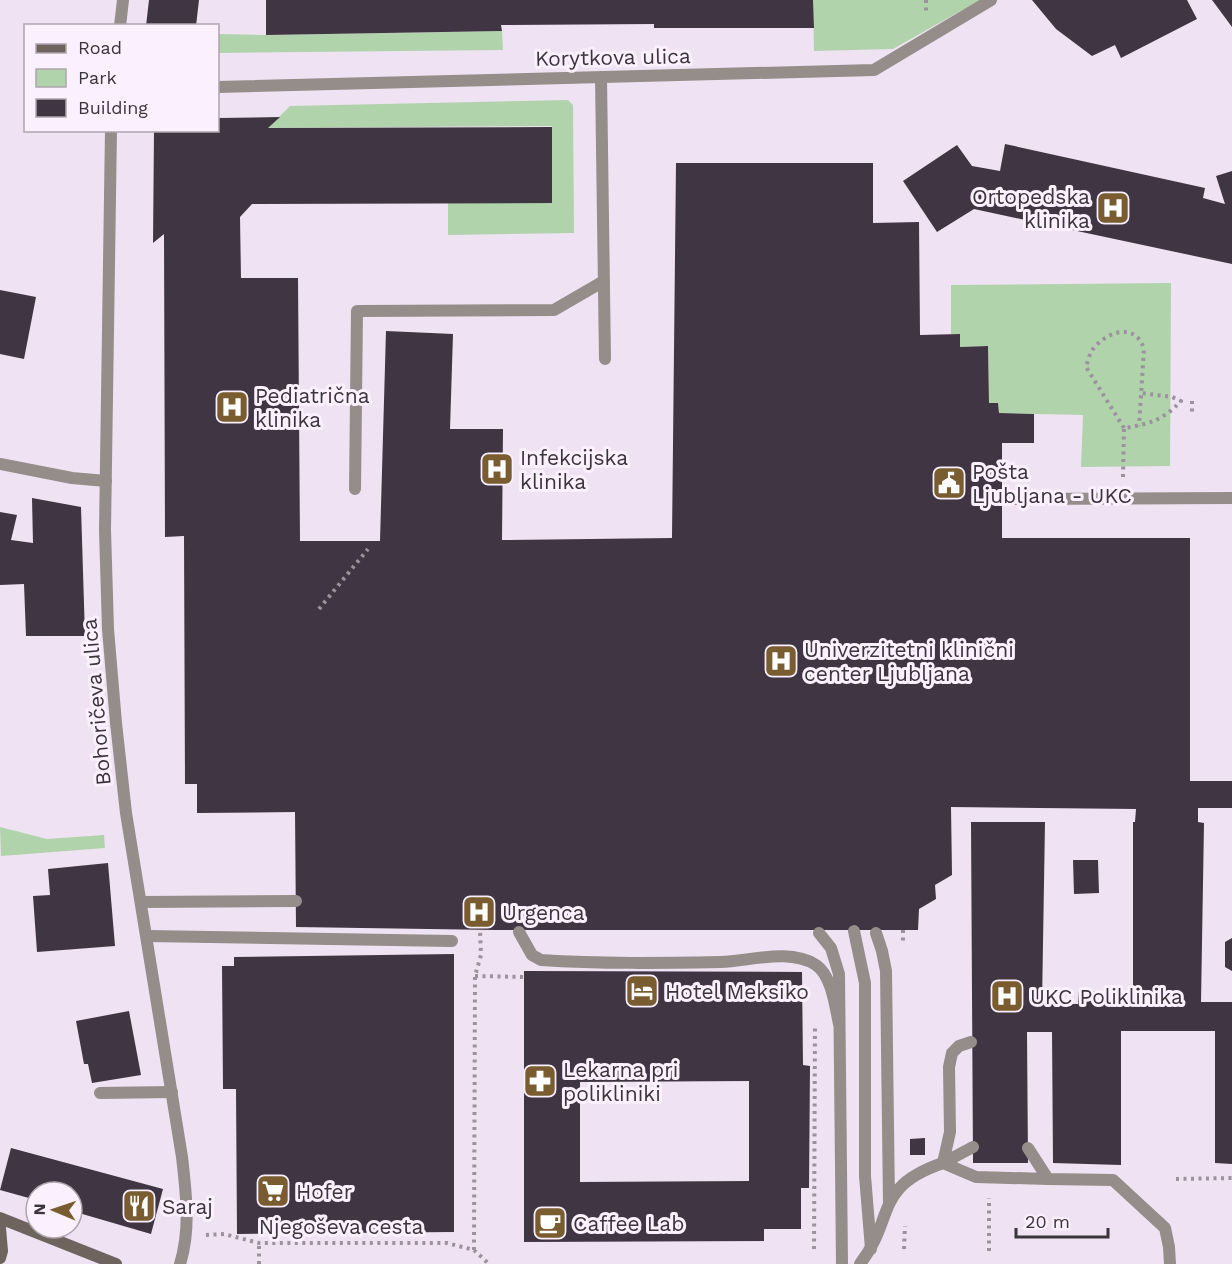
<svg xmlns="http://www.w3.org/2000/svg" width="1232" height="1264" viewBox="0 0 1232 1264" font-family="'Work Sans',sans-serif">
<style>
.green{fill:#b0d3ac}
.building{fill:#403542;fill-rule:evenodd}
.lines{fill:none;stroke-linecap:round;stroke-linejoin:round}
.path{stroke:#9b929d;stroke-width:4;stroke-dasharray:3 4.5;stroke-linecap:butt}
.service{stroke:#958d89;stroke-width:12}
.pedestrian{stroke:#958d89;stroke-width:12}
.minor{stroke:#958d89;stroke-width:12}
.tertiary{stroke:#958d89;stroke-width:12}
.secondary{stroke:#6e635d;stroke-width:12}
.labels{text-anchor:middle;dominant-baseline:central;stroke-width:6;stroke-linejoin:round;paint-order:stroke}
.street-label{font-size:21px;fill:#3a353b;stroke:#fbf0fd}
.poi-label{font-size:21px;fill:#3a353b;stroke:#fbf0fd;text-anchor:start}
</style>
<rect width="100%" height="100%" fill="#efe2f2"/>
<path class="green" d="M 813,0 L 980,0 L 893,49 L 814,51 Z
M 502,31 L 503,50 L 218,53 L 218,34 L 267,35 Z
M 568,100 L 573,105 L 574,233 L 448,235 L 448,203 L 552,203 L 552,126 L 268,128 L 290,106 Z
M 1171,283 L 1170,466 L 1081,467 L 1083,415 L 999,413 L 998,403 L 989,403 L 988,346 L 960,347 L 960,334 L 951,334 L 951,285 Z
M 0,827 L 47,839 L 104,835 L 105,848 L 1,856 Z"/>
<path class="building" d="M 149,0 L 199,0 L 196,26 L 146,26 Z
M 266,0 L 813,0 L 814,28 L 654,28 L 654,24 L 501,25 L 502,31 L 266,35 Z
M 1032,0 L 1187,0 L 1197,19 L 1121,58 L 1115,45 L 1092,56 L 1056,29 Z
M 1212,0 L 1232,0 L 1232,27 L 1215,4 Z
M 280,117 L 268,128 L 552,127 L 552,203 L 252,204 L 240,217 L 241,278 L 298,278 L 300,541 L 380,541 L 386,331 L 453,334 L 450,429 L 503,429 L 502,540 L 672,538 L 676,163 L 873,163 L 873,223 L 919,222 L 920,335 L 960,334 L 960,347 L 988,346 L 989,403 L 998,403 L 999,413 L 1034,414 L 1034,443 L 1002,443 L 1002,538 L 1190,538 L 1190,781 L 1232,781 L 1232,808 L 1198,808 L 1198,822 L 1204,823 L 1201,1002 L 1232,1002 L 1232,1164 L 1215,1163 L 1215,1031 L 1121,1031 L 1121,1165 L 1053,1163 L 1052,1032 L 1027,1032 L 1028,1163 L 973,1163 L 971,822 L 1045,822 L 1042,1004 L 1078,1004 L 1079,991 L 1097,991 L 1097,1004 L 1133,1004 L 1133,822 L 1135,822 L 1136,809 L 951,807 L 952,875 L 935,885 L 936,899 L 919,909 L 918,930 L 495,930 L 296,927 L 295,812 L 197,813 L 197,784 L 185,784 L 184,536 L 165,537 L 164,234 L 153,243 L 154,130 L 218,130 L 218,118 Z
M 1005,144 L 1205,188 L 1203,198 L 1225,204 L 1216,176 L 1232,171 L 1232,264 L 974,209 L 937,232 L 903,181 L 957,145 L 972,166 L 1000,171 Z
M 0,290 L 36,297 L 24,359 L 0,354 Z
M 32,498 L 81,507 L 85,636 L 26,636 L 24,584 L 0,585 L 0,512 L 17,515 L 11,540 L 33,543 Z
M 1073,860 L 1098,860 L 1099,893 L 1074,894 Z
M 108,863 L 115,946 L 37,952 L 33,896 L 50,895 L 48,869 Z
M 1232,938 L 1232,971 L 1225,967 L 1225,942 Z
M 454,954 L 454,1232 L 237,1234 L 236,1089 L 223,1089 L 222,966 L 234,966 L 234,957 Z
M 524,971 L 802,972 L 803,1065 L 810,1066 L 809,1188 L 801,1188 L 801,1229 L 764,1229 L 764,1241 L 524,1242 ZM 749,1081 L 749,1181 L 580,1182 L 580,1082 Z
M 129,1011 L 141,1075 L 92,1083 L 88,1064 L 84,1064 L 76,1021 Z
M 925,1138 L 925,1155 L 910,1155 L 910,1139 Z
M 11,1148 L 163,1189 L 151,1234 L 72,1211 L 72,1192 L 36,1192 L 36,1200 L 0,1190 Z"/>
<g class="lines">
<path class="path" d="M 926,0 L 926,14
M 1192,401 L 1192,416
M 1124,428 L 1086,367 C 1088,362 1089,354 1093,349 C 1107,331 1136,322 1144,349 L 1139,426
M 1123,477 L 1124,428 C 1150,424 1163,420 1181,401 L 1172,397 L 1141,393
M 319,609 L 368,549
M 903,930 L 903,943
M 475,976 L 526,977
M 1176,1179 L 1232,1178
M 206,1235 L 224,1234 L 259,1243 L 447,1243 L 474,1250 L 489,1264
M 814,1249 L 815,1025
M 904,1249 L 905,1226
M 474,1250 L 475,976 L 481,955 L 480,930
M 989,1251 L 989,1198
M 259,1264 L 259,1243"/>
<path class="service" d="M 601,77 L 605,359
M 218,87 L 874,70 L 991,0
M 355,489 L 357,311 L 554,310 L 604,281
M 142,902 L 296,901
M 854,931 L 865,983 L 865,1176 L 871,1249
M 519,932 L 532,955 L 541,960 C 601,964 662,963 721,962 C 750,961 790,948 816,965 C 832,976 835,1006 839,1024
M 819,933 L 831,948 L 839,974 L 842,1264
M 876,933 L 882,951 L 886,971 L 889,1202
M 148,936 L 452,941
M 100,1093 L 172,1092
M 1028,1148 L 1048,1179 L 1113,1180 L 1165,1228 L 1169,1247 L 1170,1264
M 943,1163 L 976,1177 L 1048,1179
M 943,1163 L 973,1147
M 860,1264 C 896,1217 873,1187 943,1163 L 950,1132 L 949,1067 L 952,1053 L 959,1046 L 971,1042"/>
<path class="pedestrian" d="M 1001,499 L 1232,498"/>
<path class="minor" d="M 0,464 L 72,478 L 106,481"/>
<path class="tertiary" d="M 120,26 L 123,0
M 111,130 L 105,530 L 108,629 L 116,723 L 126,813 L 182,1157 C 186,1193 191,1229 180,1264"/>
<path class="secondary" d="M 0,1218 L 116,1264
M 0,1228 L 2,1251 L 0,1258"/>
</g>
<defs>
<symbol id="hospital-square" viewBox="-11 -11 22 22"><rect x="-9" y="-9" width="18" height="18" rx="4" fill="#795c30" stroke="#fbf0fd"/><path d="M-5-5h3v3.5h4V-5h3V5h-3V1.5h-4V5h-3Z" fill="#fff"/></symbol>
<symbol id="civic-square" viewBox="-11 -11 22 22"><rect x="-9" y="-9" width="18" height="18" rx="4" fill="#795c30" stroke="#fbf0fd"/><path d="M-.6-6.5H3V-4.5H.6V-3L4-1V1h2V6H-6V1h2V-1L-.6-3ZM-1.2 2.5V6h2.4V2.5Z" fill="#fff"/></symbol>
<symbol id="hotel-square" viewBox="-11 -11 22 22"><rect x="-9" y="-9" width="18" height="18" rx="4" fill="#795c30" stroke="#fbf0fd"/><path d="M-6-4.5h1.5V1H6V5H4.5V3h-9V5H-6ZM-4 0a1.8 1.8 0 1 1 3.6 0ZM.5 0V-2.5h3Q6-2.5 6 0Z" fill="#fff"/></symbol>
<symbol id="pharmacy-square" viewBox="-11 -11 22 22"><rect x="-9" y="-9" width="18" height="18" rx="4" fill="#795c30" stroke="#fbf0fd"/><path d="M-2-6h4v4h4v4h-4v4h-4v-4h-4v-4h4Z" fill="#fff"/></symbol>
<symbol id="supermarket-square" viewBox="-11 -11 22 22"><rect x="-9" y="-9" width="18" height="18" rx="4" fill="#795c30" stroke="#fbf0fd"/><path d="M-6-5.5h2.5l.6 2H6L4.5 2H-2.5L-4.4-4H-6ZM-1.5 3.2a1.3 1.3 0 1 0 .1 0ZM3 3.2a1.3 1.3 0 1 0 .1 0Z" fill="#fff"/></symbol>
<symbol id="restaurant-square" viewBox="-11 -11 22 22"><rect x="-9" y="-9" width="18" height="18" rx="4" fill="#795c30" stroke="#fbf0fd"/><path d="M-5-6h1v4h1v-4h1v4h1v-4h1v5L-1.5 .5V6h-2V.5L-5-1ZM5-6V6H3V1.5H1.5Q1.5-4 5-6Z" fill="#fff"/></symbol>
<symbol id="cafe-square" viewBox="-11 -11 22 22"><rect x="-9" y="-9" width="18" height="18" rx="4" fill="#795c30" stroke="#fbf0fd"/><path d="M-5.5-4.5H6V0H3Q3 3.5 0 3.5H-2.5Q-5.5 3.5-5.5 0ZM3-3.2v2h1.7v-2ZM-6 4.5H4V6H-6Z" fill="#fff"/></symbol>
</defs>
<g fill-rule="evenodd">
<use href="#hospital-square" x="1094" y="189" width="38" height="38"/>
<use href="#hospital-square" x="213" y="388" width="38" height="38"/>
<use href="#hospital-square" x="478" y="450" width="38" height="38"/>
<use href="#civic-square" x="930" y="464" width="38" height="38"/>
<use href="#hospital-square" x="762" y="642" width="38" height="38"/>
<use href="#hospital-square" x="460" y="893" width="38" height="38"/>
<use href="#hotel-square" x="623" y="972" width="38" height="38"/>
<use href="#hospital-square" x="988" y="977" width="38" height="38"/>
<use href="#pharmacy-square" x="521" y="1062" width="38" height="38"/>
<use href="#supermarket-square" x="254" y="1172" width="38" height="38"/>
<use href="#restaurant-square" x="120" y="1187" width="38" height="38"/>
<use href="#cafe-square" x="531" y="1204" width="38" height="38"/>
</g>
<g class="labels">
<g class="street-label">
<text transform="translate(613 57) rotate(-1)">Korytkova ulica</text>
<text transform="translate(96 702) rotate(-95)">Bohoričeva ulica</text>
<text x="341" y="1226">Njegoševa cesta</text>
</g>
<g class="poi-label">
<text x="1090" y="196" text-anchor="end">Ortopedska<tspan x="1090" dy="24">klinika</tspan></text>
<text x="255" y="395">Pediatrična<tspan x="255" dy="24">klinika</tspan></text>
<text x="520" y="457">Infekcijska<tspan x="520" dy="24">klinika</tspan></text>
<text x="972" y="471">Pošta<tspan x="972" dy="24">Ljubljana - UKC</tspan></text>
<text x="804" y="649">Univerzitetni klinični<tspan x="804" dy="24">center Ljubljana</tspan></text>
<text x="502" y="912">Urgenca</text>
<text x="665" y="991">Hotel Meksiko</text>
<text x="1030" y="996">UKC Poliklinika</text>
<text x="563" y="1069">Lekarna pri<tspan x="563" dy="24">polikliniki</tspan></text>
<text x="296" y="1191">Hofer</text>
<text x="162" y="1206">Saraj</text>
<text x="573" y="1223">Caffee Lab</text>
</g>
</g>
<rect x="24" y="24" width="195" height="108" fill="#fbf0fd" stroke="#aea5af" stroke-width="1.5"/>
<rect x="36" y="44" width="30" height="9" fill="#6e635d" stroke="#aea5af" stroke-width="1.5"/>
<text x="78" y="54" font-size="18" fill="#3a353b">Road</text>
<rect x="36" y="69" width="30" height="18" fill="#b0d3ac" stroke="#aea5af" stroke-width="1.5"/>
<text x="78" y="84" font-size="18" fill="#3a353b">Park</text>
<rect x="36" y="99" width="30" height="18" fill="#403542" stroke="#aea5af" stroke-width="1.5"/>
<text x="78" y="114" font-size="18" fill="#3a353b">Building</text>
<g transform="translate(54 1210) rotate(272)"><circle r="28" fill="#fbf0fd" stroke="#aea5af" stroke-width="1.5"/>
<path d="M0-4.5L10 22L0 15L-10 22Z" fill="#795c30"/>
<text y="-9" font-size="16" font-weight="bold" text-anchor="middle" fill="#3a353b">N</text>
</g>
<path d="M1016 1228v9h92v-9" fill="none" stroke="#3a353b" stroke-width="3"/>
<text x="1025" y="1228" font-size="18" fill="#3a353b" stroke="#fbf0fd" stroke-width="4.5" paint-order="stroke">20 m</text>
</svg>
